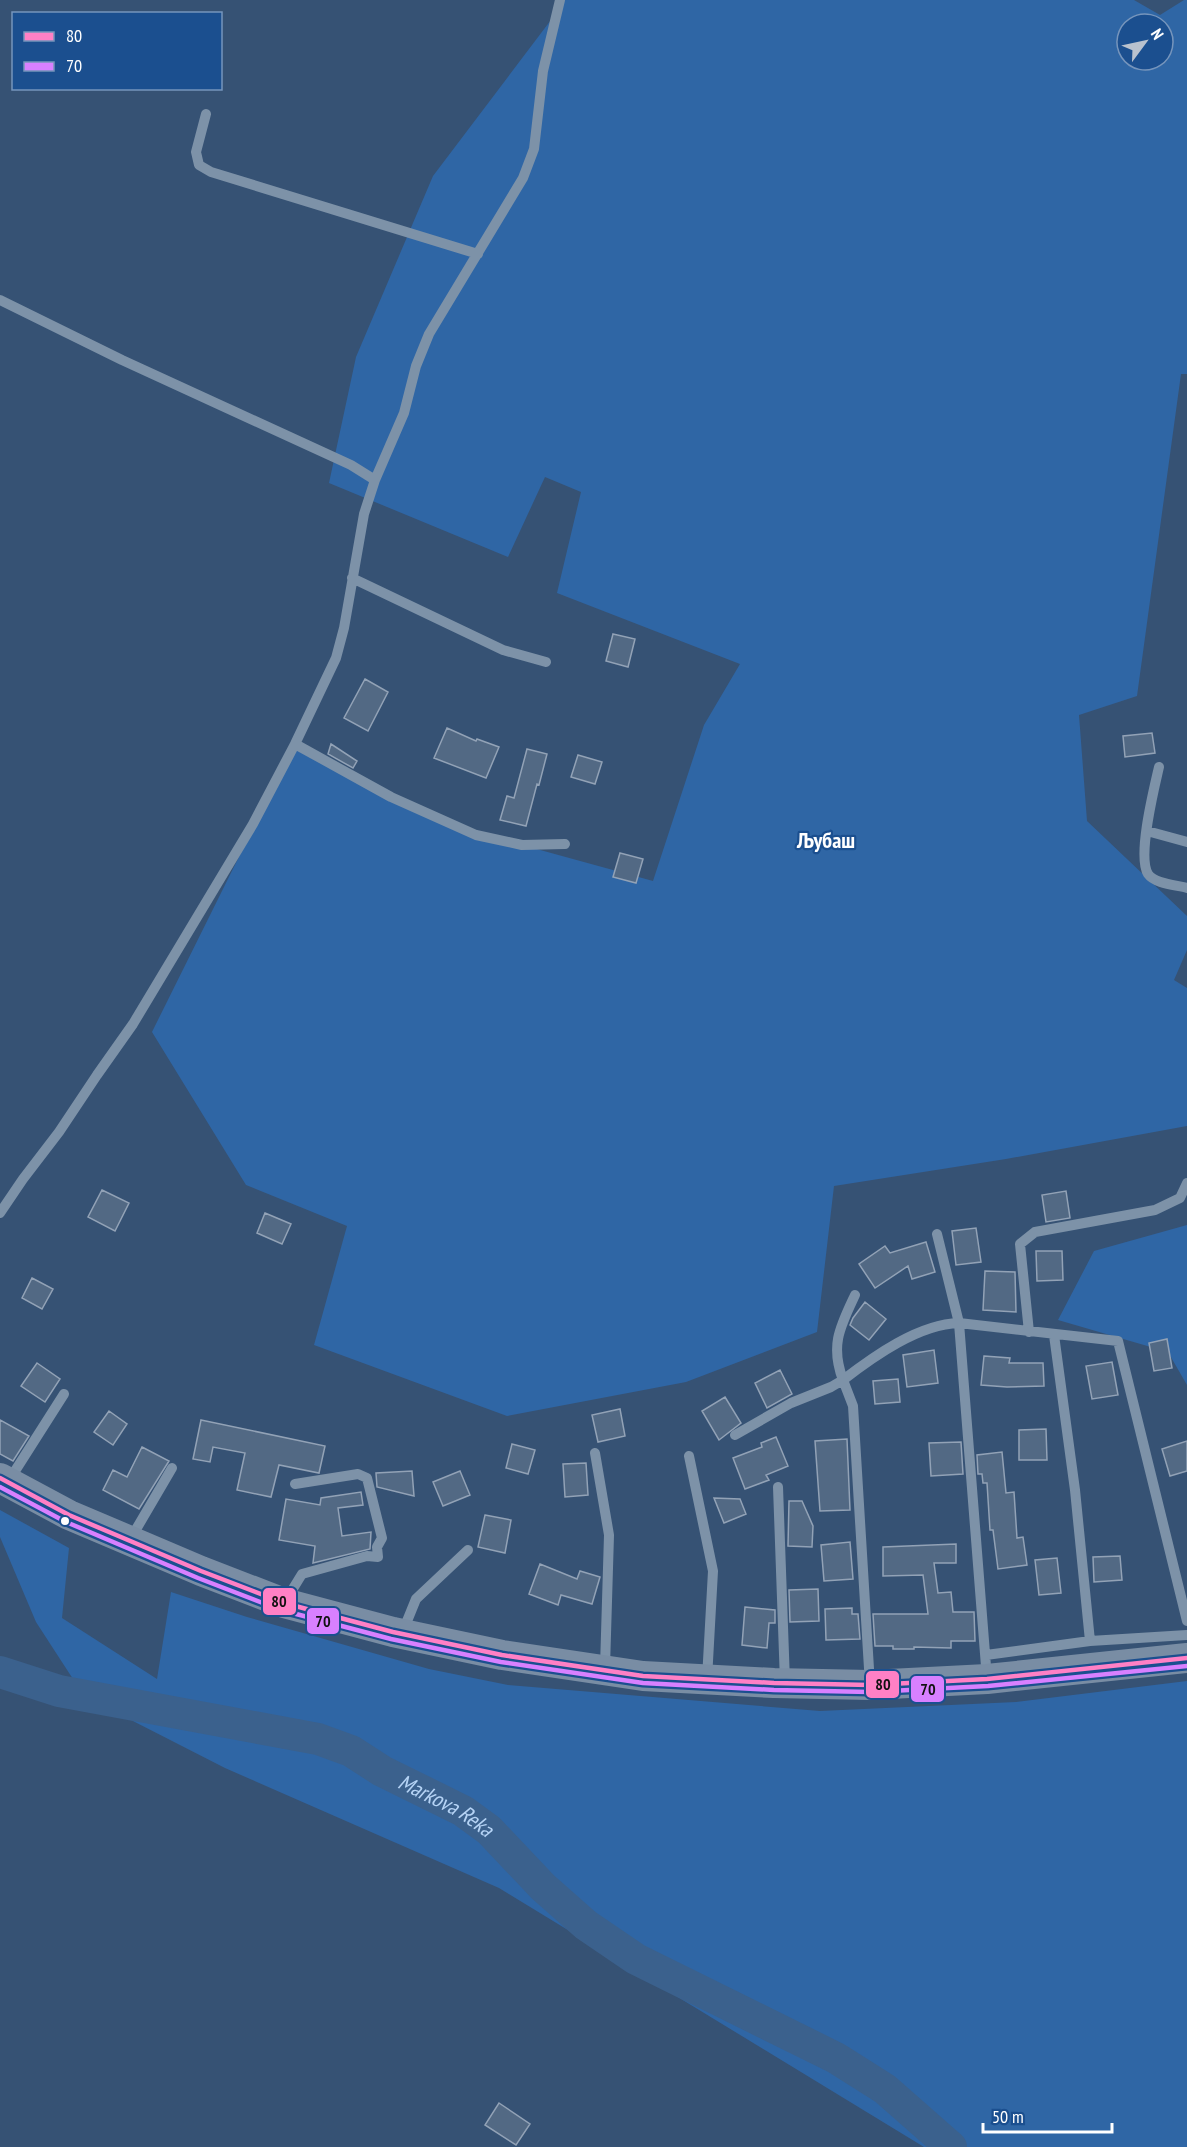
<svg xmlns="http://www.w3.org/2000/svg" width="1187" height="2147" viewBox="0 0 1187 2147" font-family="'PT Sans Narrow',sans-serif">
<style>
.green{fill:#2f66a5;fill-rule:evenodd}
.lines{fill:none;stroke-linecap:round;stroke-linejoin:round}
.river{stroke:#3b618d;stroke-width:32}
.building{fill:#526984;stroke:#92a2b6;stroke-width:1.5}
.service{stroke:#7d92a8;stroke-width:10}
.secondary{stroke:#798da4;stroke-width:30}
.bus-1-casing{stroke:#1b4f8f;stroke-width:9}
.bus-2-casing{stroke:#1b4f8f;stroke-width:9}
.bus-1{stroke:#ff80c5;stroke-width:4.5}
.bus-2{stroke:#d880ff;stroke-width:4.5}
.bus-dot{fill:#fff;stroke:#1b4f8f;stroke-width:2}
.labels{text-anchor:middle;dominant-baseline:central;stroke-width:4.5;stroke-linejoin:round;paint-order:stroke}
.neighbourhood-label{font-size:22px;font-weight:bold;fill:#fff;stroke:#1b4f8f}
.water-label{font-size:22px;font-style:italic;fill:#b5d3f5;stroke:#1b4f8f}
.line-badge{stroke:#1b4f8f;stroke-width:2}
.pale-badge-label{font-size:16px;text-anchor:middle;font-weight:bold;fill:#111}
</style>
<rect width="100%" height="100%" fill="#365274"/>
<path class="green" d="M 560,0 L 1134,0 L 1160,15 L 1184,0 L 1187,0 L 1187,374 L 1181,374 L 1137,696 L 1079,715 L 1087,821 L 1187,916 L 1187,950 L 1174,980 L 1187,988 L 1187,1126 L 1006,1159 L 834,1186 L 817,1332 L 686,1382 L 507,1416 L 314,1345 L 347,1226 L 246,1185 L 152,1032 L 295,744 L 476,835 L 522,845 L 653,881 L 704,725 L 740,664 L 557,593 L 581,492 L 545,477 L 508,557 L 329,483 L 356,357 L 433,176 L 557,12 ZM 1127,24 L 1163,24 L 1163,60 L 1127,60 Z
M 1187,1225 L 1187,1385 L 1168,1352 L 1058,1320 L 1094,1251 Z
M 0,1510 L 69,1548 L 62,1618 L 157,1679 L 171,1592 L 247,1617 L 429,1669 L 508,1685 L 820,1711 L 1016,1702 L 1187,1681 L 1187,2147 L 924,2147 L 499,1888 L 225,1768 L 84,1696 L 36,1622 L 0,1537 Z"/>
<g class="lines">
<path class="river" id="s1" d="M 0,1672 L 59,1691 L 318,1739 L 351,1751 L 382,1771 L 463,1811 L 489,1830 L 543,1887 L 586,1925 L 636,1959 L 836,2058 L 885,2089 L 951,2147"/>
</g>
<path class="building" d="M 613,634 L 635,639 L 628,667 L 606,661 Z
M 365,679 L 388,692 L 368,731 L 344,718 Z
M 447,728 L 476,741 L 477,739 L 499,747 L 486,778 L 434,758 Z
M 1152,733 L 1155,753 L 1125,757 L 1123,736 Z
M 331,744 L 357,761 L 353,768 L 328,754 Z
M 527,749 L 547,754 L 539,785 L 537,784 L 526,826 L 500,820 L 507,796 L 514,798 Z
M 578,755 L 602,762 L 595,784 L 571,777 Z
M 620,853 L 643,859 L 636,883 L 613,877 Z
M 102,1190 L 129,1203 L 115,1231 L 88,1217 Z
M 1066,1191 L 1070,1218 L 1046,1222 L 1042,1195 Z
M 265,1213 L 291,1224 L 282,1244 L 257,1233 Z
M 976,1228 L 981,1262 L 956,1265 L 952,1231 Z
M 926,1242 L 935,1272 L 912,1279 L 908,1266 L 875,1288 L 859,1264 L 885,1246 L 890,1253 Z
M 1036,1251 L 1062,1251 L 1063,1280 L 1037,1281 Z
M 985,1271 L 1015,1272 L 1016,1312 L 983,1310 Z
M 32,1278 L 53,1289 L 42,1309 L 22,1298 Z
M 865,1302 L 886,1319 L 869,1340 L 850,1325 L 853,1318 Z
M 1167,1339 L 1172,1368 L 1154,1371 L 1149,1343 Z
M 934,1350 L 938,1383 L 907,1387 L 903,1355 Z
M 984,1356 L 1010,1358 L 1009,1363 L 1043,1363 L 1044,1386 L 1007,1387 L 981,1385 Z
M 1112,1362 L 1118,1395 L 1092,1399 L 1086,1366 Z
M 37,1363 L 60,1379 L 45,1402 L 21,1386 Z
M 780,1370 L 792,1394 L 767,1408 L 755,1383 Z
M 898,1379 L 900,1402 L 875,1404 L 873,1381 Z
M 725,1397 L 741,1423 L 719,1440 L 702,1411 Z
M 620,1409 L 625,1436 L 598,1442 L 592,1415 Z
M 109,1411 L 127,1424 L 113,1445 L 94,1432 Z
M 0,1420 L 29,1436 L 13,1461 L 0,1454 Z
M 201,1420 L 325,1446 L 319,1473 L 279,1465 L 271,1497 L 237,1490 L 245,1453 L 213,1447 L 210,1462 L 193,1459 Z
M 1046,1429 L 1047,1460 L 1019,1460 L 1019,1430 Z
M 776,1437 L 788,1466 L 766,1475 L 769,1480 L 745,1489 L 733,1458 L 762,1447 L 761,1443 Z
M 847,1439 L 850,1510 L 820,1511 L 815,1441 Z
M 1187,1441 L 1187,1471 L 1170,1476 L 1162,1449 Z
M 961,1442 L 963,1474 L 931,1476 L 929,1443 Z
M 512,1444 L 535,1450 L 528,1474 L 506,1468 Z
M 142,1447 L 169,1461 L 139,1509 L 103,1490 L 113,1470 L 127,1477 Z
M 1002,1452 L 1006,1493 L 1014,1492 L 1017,1538 L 1023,1537 L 1027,1565 L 998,1569 L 993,1530 L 990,1530 L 987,1483 L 983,1483 L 982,1474 L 978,1474 L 977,1455 Z
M 586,1463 L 588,1495 L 565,1497 L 563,1464 Z
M 412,1471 L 414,1496 L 377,1487 L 376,1473 Z
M 460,1471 L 470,1495 L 443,1506 L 433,1482 Z
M 361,1492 L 363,1505 L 338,1508 L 342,1536 L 371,1532 L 370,1549 L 313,1563 L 315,1546 L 279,1540 L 286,1499 L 320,1505 L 321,1498 Z
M 714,1498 L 740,1499 L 746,1514 L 724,1523 Z
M 789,1501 L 802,1501 L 813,1526 L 812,1547 L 788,1546 Z
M 485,1515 L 511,1520 L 505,1553 L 478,1547 Z
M 850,1542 L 853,1579 L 824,1581 L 821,1545 Z
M 956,1544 L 956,1563 L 934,1563 L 938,1593 L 951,1592 L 953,1612 L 974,1612 L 975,1641 L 951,1641 L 951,1648 L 914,1647 L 914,1649 L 893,1649 L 893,1646 L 875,1646 L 873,1614 L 928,1614 L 923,1575 L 883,1576 L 883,1547 Z
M 1120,1556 L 1122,1580 L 1094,1582 L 1093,1557 Z
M 1057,1558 L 1061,1593 L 1039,1595 L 1035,1560 Z
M 540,1564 L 577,1579 L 580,1571 L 600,1577 L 592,1604 L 561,1595 L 558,1605 L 529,1594 Z
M 818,1589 L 819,1621 L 790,1622 L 789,1590 Z
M 745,1607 L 775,1610 L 775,1623 L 769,1623 L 767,1648 L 742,1645 Z
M 852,1608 L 852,1614 L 858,1614 L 860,1639 L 826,1640 L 825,1609 Z
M 499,2103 L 530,2124 L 516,2145 L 485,2125 Z"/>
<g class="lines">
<path class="service" d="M 206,114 L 196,152 L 199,165 L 211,172 L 478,254
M 0,300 L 122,360 L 351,465 L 375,480
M 352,578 L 503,650 L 546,662
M 295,744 L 391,797 L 476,835 L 522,845 L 565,844
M 1159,767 C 1154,789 1137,856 1148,874 C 1155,884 1176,885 1187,888
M 1147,831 L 1187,842
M 0,1213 L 23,1179 L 59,1132 L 97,1075 L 133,1024 L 253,824 L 295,744 L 336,658 L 344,628 L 364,514 L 375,480 L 404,413 L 416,366 L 429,334 L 523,178 L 534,149 L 543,71 L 560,0
M 937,1234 L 959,1323 L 987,1679
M 1029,1332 L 1020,1244 L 1035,1232 L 1155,1210 L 1180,1198 L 1187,1183
M 1054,1335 L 1075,1490 L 1090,1641
M 735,1435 L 791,1403 L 831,1387 L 843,1380 C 830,1345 840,1327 855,1295
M 595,1453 L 609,1535 L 605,1667
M 689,1456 L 713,1571 L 707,1679
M 8,1482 L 64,1394
M 778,1487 L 785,1682
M 131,1538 L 172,1468
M 286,1600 L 302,1574 L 367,1556 L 378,1557 L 377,1547 L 382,1538 L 367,1478 L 358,1474 L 295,1484
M 403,1631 L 416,1599 L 468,1550
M 986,1655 L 1090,1641 L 1187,1635
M 870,1685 L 853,1406 L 843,1380 C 874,1356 919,1324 959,1323 L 1118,1341 L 1187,1621"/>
<path class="secondary" d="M 0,1478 L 69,1515 L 201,1571 L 284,1603 L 393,1632 L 502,1655 L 643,1676 L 774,1683 L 870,1685 L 987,1679 L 1187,1658"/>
<defs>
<path id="bus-1" d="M 0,1478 L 69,1515 L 201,1571 L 284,1603 L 393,1632 L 502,1655 L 643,1676 L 774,1683 L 870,1685 L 987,1679 L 1187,1658"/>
<path id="bus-2" d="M 0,1487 L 66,1522 L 198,1578 L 281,1610 L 391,1639 L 501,1662 L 643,1683 L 774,1690 L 870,1692 L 988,1686 L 1187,1666"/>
</defs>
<use href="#bus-1" class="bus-1-casing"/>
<use href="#bus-2" class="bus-2-casing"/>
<use href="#bus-1" class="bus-1"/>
<use href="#bus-2" class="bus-2"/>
</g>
<circle class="bus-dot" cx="65" cy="1521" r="5"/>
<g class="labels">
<g class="neighbourhood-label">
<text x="826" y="840">Љубаш</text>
</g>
<g class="water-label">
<text stroke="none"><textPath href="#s1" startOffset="470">Markova Reka</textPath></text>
</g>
</g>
<g class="line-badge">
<rect x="262" y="1587" width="35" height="29" rx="6" fill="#ff80c5"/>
<rect x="306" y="1607" width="34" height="28" rx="6" fill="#d880ff"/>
<rect x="865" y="1670" width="35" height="29" rx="6" fill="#ff80c5"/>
<rect x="910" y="1675" width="35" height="28" rx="6" fill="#d880ff"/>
</g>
<g class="pale-badge-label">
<text x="279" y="1607">80</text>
<text x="323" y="1627">70</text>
<text x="883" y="1690">80</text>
<text x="928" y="1695">70</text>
</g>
<rect x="12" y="12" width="210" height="78" fill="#1b4f8f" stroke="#7695bc" stroke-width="1.5"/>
<rect x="24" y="32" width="30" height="9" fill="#ff80c5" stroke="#7695bc" stroke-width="1.5"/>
<text x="66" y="42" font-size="18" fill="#ffffff">80</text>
<rect x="24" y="62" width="30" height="9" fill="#d880ff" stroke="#7695bc" stroke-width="1.5"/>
<text x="66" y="72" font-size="18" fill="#ffffff">70</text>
<g transform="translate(1145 42) rotate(57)"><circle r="28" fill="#1b4f8f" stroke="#7695bc" stroke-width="1.5"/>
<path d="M0-4.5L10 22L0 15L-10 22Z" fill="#b9c2ce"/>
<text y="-9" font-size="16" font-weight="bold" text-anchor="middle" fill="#ffffff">N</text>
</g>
<path d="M983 2123v9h129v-9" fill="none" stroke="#ffffff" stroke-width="3"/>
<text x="992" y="2123" font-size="18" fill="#ffffff" stroke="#1b4f8f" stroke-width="4.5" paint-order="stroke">50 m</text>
</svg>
